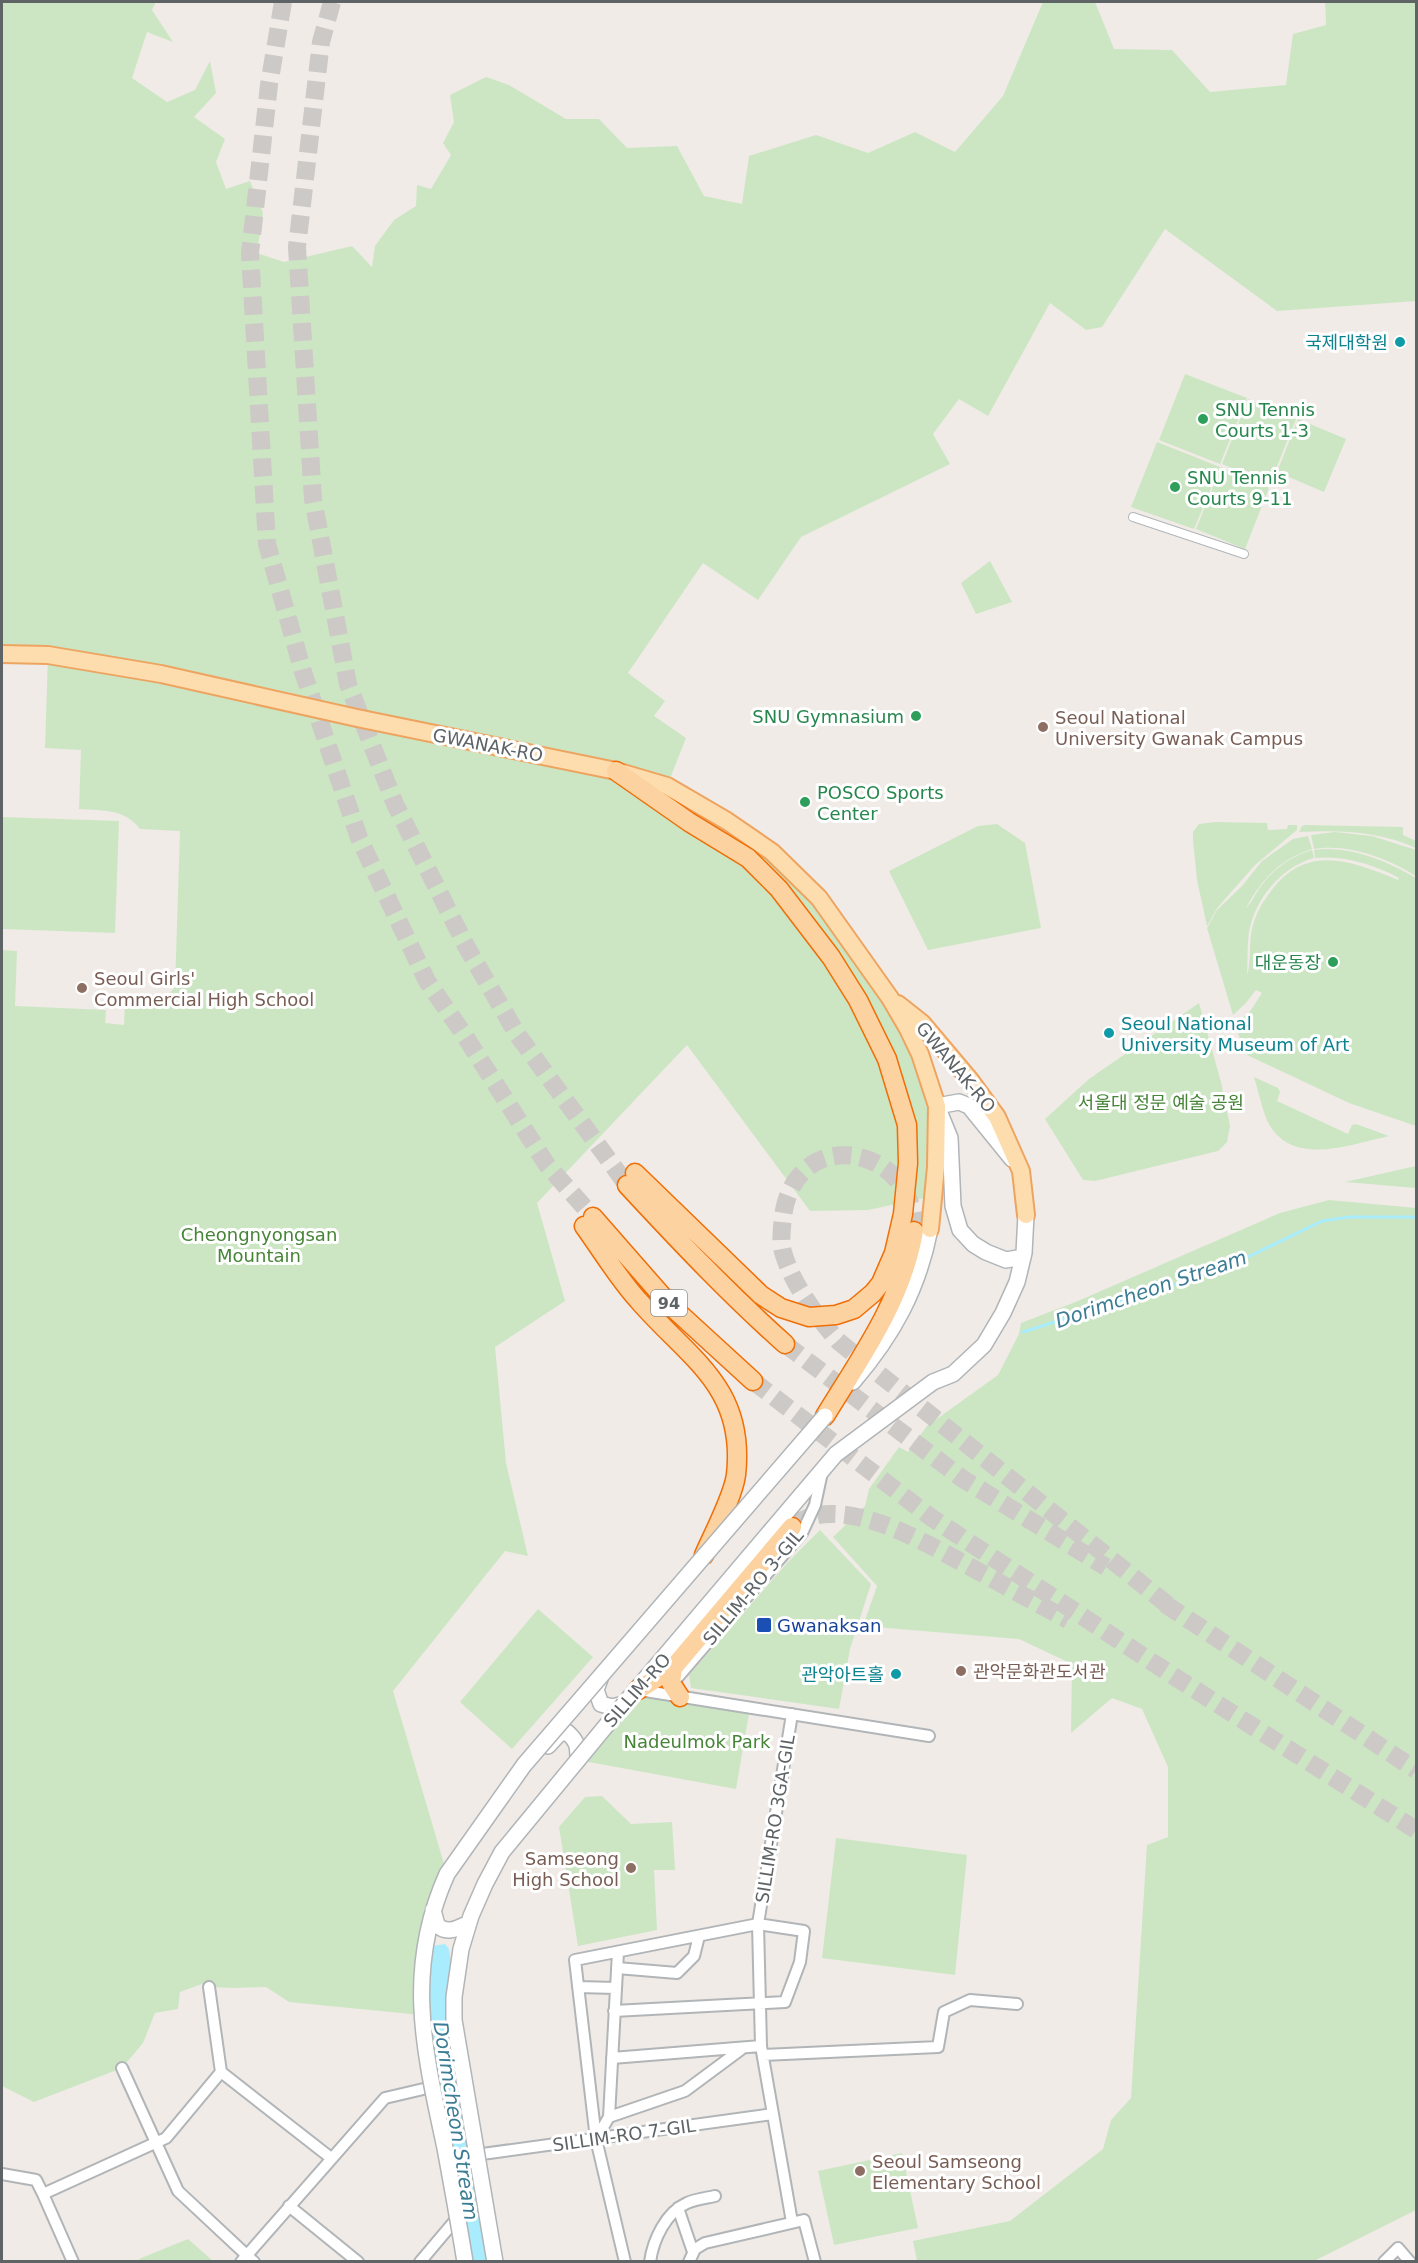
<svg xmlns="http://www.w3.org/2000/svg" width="1418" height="2263" viewBox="0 0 1418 2263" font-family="'DejaVu Sans','Noto Sans KR',sans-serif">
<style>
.green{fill:#cce6c4}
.water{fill:#a9ecfd}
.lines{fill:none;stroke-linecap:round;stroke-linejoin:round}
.stream{stroke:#a9ecfd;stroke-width:3}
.trunk-tunnel{stroke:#ccc9c6;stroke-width:18;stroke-dasharray:18 9;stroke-linecap:butt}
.pedestrian-casing{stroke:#b1b5b8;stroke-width:10}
.minor-casing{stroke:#b1b5b8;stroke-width:14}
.secondary-casing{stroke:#b1b5b8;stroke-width:18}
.primary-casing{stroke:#eea461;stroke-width:20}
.trunk-casing{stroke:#f06e06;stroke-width:21}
.pedestrian{stroke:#fff;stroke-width:8}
.minor{stroke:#fff;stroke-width:10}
.secondary{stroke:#fff;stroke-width:15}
.primary{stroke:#fdddae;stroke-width:16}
.trunk{stroke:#fcd2a0;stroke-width:18}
.secondary-bridge-casing{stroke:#b1b5b8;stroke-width:18;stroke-linecap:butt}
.secondary-bridge{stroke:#fff;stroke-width:15}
.culture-dot{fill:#0f9aa8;stroke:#fff;stroke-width:2}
.leisure-dot{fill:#2e9e5b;stroke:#fff;stroke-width:2}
.education-dot{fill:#8d6e63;stroke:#fff;stroke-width:2}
.transit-dot{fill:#1a4fb4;stroke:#fff;stroke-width:2}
.labels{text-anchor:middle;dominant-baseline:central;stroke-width:6;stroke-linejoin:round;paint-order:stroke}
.shield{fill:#fff;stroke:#8e9294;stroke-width:1.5}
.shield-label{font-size:16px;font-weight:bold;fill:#5e6366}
.culture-label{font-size:18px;fill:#0d838f;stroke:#fff;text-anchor:end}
.leisure-label{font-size:18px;fill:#27864d;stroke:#fff;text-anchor:start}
.education-label{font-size:18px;fill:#785e54;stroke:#fff;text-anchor:start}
.street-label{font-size:18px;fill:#5e6366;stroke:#fff}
.park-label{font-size:18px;fill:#468437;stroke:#fff}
.transit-label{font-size:18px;fill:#164399;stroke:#fff;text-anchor:start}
.water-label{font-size:20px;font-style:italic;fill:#3c7d95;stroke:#fff}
</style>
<rect width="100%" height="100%" fill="#f0ebe6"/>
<path class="green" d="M 2,2 L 156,2 L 152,10 L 173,42 L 147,32 L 132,78 L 167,102 L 195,90 L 210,61 L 216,93 L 194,117 L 225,139 L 216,162 L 226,189 L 250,181 L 263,213 L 257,253 L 284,262 L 352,246 L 372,267 L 375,246 L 394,220 L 416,206 L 417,185 L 431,189 L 451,155 L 443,143 L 454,122 L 450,95 L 486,77 L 509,85 L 566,119 L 599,119 L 627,148 L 677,146 L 704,196 L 742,204 L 749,156 L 816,135 L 868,153 L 915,132 L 955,152 L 1003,96 L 1043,2 L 1095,2 L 1114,49 L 1172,50 L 1210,92 L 1286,85 L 1293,34 L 1326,25 L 1325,2 L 1416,2 L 1416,301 L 1277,311 L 1165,229 L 1102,327 L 1086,330 L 1050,303 L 988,416 L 959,399 L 933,434 L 950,464 L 801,537 L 758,600 L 703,563 L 628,673 L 665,701 L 654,716 L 686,738 L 667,786 L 772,852 L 890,998 L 930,1082 L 934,1196 L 868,1210 L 810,1211 L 687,1045 L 537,1203 L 565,1301 L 495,1347 L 506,1463 L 528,1556 L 505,1551 L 393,1691 L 447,1874 L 438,1893 L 421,2015 L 289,2002 L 266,1987 L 235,1988 L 209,1987 L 202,1984 L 180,1992 L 178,2009 L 155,2013 L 143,2043 L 122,2068 L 34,2102 L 2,2086 L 2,950 L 17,951 L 15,1006 L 106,1010 L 105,1023 L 124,1025 L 125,1000 L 163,1001 L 175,987 L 180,831 L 140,829 C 124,808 103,811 79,809 L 81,750 L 45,748 L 48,655 L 2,654 Z
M 1185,374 L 1247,398 L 1220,464 L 1159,440 Z
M 1248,399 L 1296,419 L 1270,484 L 1222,464 Z
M 1298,419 L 1346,439 L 1324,492 L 1277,472 Z
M 1157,442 L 1220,467 L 1194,529 L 1131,507 Z
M 1221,467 L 1269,488 L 1245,549 L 1196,529 Z
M 990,561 L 1012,602 L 976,614 L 961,583 Z
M 2,817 L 119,821 L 115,933 L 2,929 Z
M 1216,822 L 1267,823 L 1268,830 L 1287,829 L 1288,825 L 1297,825 L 1297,830 L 1255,865 L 1218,907 L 1207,926 L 1197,880 L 1193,840 L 1193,832 L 1199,824 Z
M 997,824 L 1025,843 L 1041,928 L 928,950 L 889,871 L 978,826 Z
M 1305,825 L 1403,827 L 1403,835 L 1416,841 L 1416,848 C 1378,831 1340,830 1299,832 L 1302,826 Z
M 1335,832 L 1372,836 L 1416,850 L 1416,876 C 1388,858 1347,843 1314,849 L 1311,835 Z
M 1308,836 L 1312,849 C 1280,859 1262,879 1246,908 C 1250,905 1255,895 1259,889 C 1272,870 1289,857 1312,850 L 1314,858 C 1281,867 1255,899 1249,932 C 1247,946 1248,961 1247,975 C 1252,961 1248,941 1253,925 C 1257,910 1265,898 1275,886 C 1310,844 1355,862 1398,880 L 1399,878 C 1375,865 1344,855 1315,858 L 1314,850 C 1349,845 1387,861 1416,878 L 1416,1126 L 1349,1103 L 1249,1056 L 1244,1052 L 1235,1023 L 1249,1013 L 1262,993 L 1256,990 L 1245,1004 L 1233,1015 L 1207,928 L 1217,910 L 1242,886 L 1262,861 L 1293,839 Z
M 1199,1003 L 1221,1082 L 1230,1126 L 1227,1142 L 1218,1151 L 1095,1181 L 1083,1180 L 1045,1119 L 1089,1079 Z
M 1254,1077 L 1278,1088 L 1280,1092 L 1277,1101 L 1348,1134 L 1352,1125 L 1356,1124 L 1389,1136 C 1349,1145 1288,1169 1266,1118 C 1261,1105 1258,1090 1254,1077 Z
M 1416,1166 L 1416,1188 L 1345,1182 Z
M 1329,1200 L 1416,1208 L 1416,2210 L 1314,2261 L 917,2261 L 913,2241 L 1010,2221 L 1103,2149 L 1111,2120 L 1131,2098 L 1147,1845 L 1168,1837 L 1168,1767 L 1142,1709 L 1112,1698 L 1071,1733 L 1072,1664 L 1019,1639 L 863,1626 L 877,1586 L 833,1537 L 865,1506 L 869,1489 L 899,1447 L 908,1452 L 927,1426 L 998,1375 L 1019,1334 L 1021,1323 L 1078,1301 L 1280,1213 Z
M 820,1530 L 871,1584 L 850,1649 L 839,1709 L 691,1688 L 689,1675 L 788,1562 Z
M 538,1609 L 593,1657 L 512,1749 L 460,1702 Z
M 638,1690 L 750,1708 L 736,1789 L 578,1760 Z
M 602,1796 L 631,1824 L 672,1822 L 675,1870 L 654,1870 L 657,1930 L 578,1946 L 559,1827 L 585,1797 Z
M 836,1838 L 967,1855 L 955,1975 L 822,1958 Z
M 902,2153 L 918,2228 L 834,2245 L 818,2171 Z
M 188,2239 L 213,2261 L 141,2262 L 139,2259 Z"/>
<path class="water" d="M 445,1944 L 449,1949 L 452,1971 L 491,2261 L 469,2261 L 424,2017 L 433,1946 Z"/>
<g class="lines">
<path class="stream" d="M 1023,1332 L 1223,1269 L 1322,1221 L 1349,1217 L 1416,1217"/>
<path class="trunk-tunnel" d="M 283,2 L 269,85 L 250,253 L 267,544 L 303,672 L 359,838 L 427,981 L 463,1033 L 547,1165 L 593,1217
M 332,2 L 321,42 L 297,247 L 313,499 L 348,684 L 395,804 L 466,946 L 517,1034 L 627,1185
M 914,1231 C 917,1146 796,1121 783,1216 C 782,1228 780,1240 783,1252 C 793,1286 816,1315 838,1341 L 1173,1609
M 785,1344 L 963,1479 L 1106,1567
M 753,1381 L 932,1518 L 1175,1677 L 1416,1830
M 793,1526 C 841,1489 932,1547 976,1570 C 1007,1587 1037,1603 1068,1620
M 1165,1604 L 1416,1770"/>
<defs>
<path id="pedestrian" d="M 1133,517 L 1244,554"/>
<path id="minor" d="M 678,1677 L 802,1533 L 815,1505 L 822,1472
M 639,1690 L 929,1736
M 617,1968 L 677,1973 L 694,1956 L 699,1936
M 578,1987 L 616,1988
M 614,2011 L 785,2002 L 800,1962 L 804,1931 L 758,1924 L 575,1960 L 596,2139 L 625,2262
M 763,2055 L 938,2047 L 944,2012 L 970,2000 L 1017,2004
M 612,2058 L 761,2046
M 122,2068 L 178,2191 L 254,2262
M 221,2072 L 331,2158
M 609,2117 L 685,2091 L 743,2048
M 596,2139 L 609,2117 L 618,1952
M 475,2155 L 773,2114
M 2,2174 L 36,2180 L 43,2194
M 289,2206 L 358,2262
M 678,2208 L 693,2252
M 792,2222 L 761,2046 L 758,1924 L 792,1714
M 73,2262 L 43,2194 L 166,2138 L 221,2072 L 209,1987
M 241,2262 L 385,2098 L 432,2087
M 420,2262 L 458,2217
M 650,2262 C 653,2240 666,2212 687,2203 C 695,2199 706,2198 715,2196
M 689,2262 L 695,2249 L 705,2243 L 804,2220 L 815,2262
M 1384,2262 L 1398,2248 L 1410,2262"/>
<path id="secondary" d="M 1012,1159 L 969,1106 L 959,1102 L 937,1106 L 950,1138 L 953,1206 L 960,1230 L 973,1244 L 986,1252 L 1006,1260 L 1023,1257
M 853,1382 C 893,1335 918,1290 930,1229
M 601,1676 L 596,1690 L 601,1704 L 612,1707 L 624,1704 L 836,1454 L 933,1382 L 953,1374 L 984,1345 L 1003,1313 L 1017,1282 L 1024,1253 L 1026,1215
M 548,1746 L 559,1734 L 567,1732 C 578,1742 578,1747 578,1760
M 449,2160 L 475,2155"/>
<path id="primary" d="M 2,654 L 48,655 L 161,674 L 357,718 L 616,771 L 667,786 L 727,821 L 772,852 L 819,898 L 890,998 L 908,1029 L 920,1054 L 937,1106 L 936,1167 L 930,1229
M 898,1004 L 922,1023 L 970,1080 L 997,1117 L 1021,1171 L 1026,1215"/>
<path id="trunk" d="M 616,771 L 689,822 L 748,858 L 779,889 L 831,957 L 858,1000 L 887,1059 L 907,1125 L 908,1163 L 903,1214 L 894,1253 L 881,1283 L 873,1293 L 854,1309 L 836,1315 L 809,1317 L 781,1308 L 761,1295 L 635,1173
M 627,1185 C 678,1240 729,1294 785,1344
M 593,1217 L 671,1306 L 753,1381
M 584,1226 C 602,1251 618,1278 638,1300 C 688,1358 746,1386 736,1475 C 733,1497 713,1534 704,1555
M 825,1416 C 861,1357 902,1301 914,1231
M 673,1668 L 671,1683 L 680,1697
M 638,1690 L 673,1668 L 792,1527"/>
</defs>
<use href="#pedestrian" class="pedestrian-casing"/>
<use href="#minor" class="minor-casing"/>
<use href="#secondary" class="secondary-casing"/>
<use href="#primary" class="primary-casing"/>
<use href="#trunk" class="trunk-casing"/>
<use href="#pedestrian" class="pedestrian"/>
<use href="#minor" class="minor"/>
<use href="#secondary" class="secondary"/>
<use href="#primary" class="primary"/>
<use href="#trunk" class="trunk"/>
<defs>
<path id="secondary-bridge" d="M 433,1910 L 437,1925 C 447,1935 458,1928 469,1923
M 465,2262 C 459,2224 452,2186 445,2148 C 424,2050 404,1970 447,1874 L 524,1765 L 825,1416
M 495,2262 L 454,2020 L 454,1997 L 461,1949 L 471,1916 L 485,1884 L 502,1852 L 624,1704"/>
</defs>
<use href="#secondary-bridge" class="secondary-bridge-casing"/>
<use href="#secondary-bridge" class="secondary-bridge"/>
</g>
<g class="culture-dot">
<circle cx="1400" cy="342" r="6"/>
<circle cx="1109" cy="1033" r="6"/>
<circle cx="896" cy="1674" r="6"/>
</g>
<g class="leisure-dot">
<circle cx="1203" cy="419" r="6"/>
<circle cx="1175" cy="487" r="6"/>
<circle cx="916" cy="716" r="6"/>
<circle cx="805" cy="802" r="6"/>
<circle cx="1333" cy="962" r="6"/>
</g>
<g class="education-dot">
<circle cx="1043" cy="727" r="6"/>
<circle cx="82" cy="988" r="6"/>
<circle cx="961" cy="1671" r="6"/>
<circle cx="631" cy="1868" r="6"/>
<circle cx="860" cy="2171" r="6"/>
</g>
<rect class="transit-dot" x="756" y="1617" width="16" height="16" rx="3"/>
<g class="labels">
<rect class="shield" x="651" y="1290" width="36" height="26" rx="4.5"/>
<g class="shield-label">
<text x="669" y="1303">94</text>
</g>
<g class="culture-label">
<text x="1388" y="342">국제대학원</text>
<text x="1121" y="1023" text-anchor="start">Seoul National<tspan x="1121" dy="21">University Museum of Art</tspan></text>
<text x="884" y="1674">관악아트홀</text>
</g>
<g class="leisure-label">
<text x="1215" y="409">SNU Tennis<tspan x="1215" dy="21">Courts 1-3</tspan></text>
<text x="1187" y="477">SNU Tennis<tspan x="1187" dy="21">Courts 9-11</tspan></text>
<text x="904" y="716" text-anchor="end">SNU Gymnasium</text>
<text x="817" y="792">POSCO Sports<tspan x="817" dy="21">Center</tspan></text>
<text x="1321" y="962" text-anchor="end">대운동장</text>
</g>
<g class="education-label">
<text x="1055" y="717">Seoul National<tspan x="1055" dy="21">University Gwanak Campus</tspan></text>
<text x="94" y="978">Seoul Girls'<tspan x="94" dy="21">Commercial High School</tspan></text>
<text x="973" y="1671">관악문화관도서관</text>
<text x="619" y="1858" text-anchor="end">Samseong<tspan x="619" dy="21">High School</tspan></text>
<text x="872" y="2161">Seoul Samseong<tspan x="872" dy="21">Elementary School</tspan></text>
</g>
<g class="street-label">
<text transform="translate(488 745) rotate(11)">GWANAK-RO</text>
<text transform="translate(956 1067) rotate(50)">GWANAK-RO</text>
<text transform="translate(753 1587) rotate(-50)">SILLIM-RO 3-GIL</text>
<text transform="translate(637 1690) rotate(-49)">SILLIM-RO</text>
<text transform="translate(775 1819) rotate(-81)">SILLIM-RO 3GA-GIL</text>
<text transform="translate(624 2135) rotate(-8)">SILLIM-RO 7-GIL</text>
</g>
<g class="park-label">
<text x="1161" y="1102">서울대 정문 예술 공원</text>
<text x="259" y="1234">Cheongnyongsan<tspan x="259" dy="21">Mountain</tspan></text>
<text x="697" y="1741">Nadeulmok Park</text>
</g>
<g class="transit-label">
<text x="777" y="1625">Gwanaksan</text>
</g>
<g class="water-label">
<text transform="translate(1151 1289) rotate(-19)">Dorimcheon Stream</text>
<text transform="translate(456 2121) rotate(81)">Dorimcheon Stream</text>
</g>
</g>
<rect width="1418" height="2263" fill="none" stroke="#5e6366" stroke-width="6"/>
</svg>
